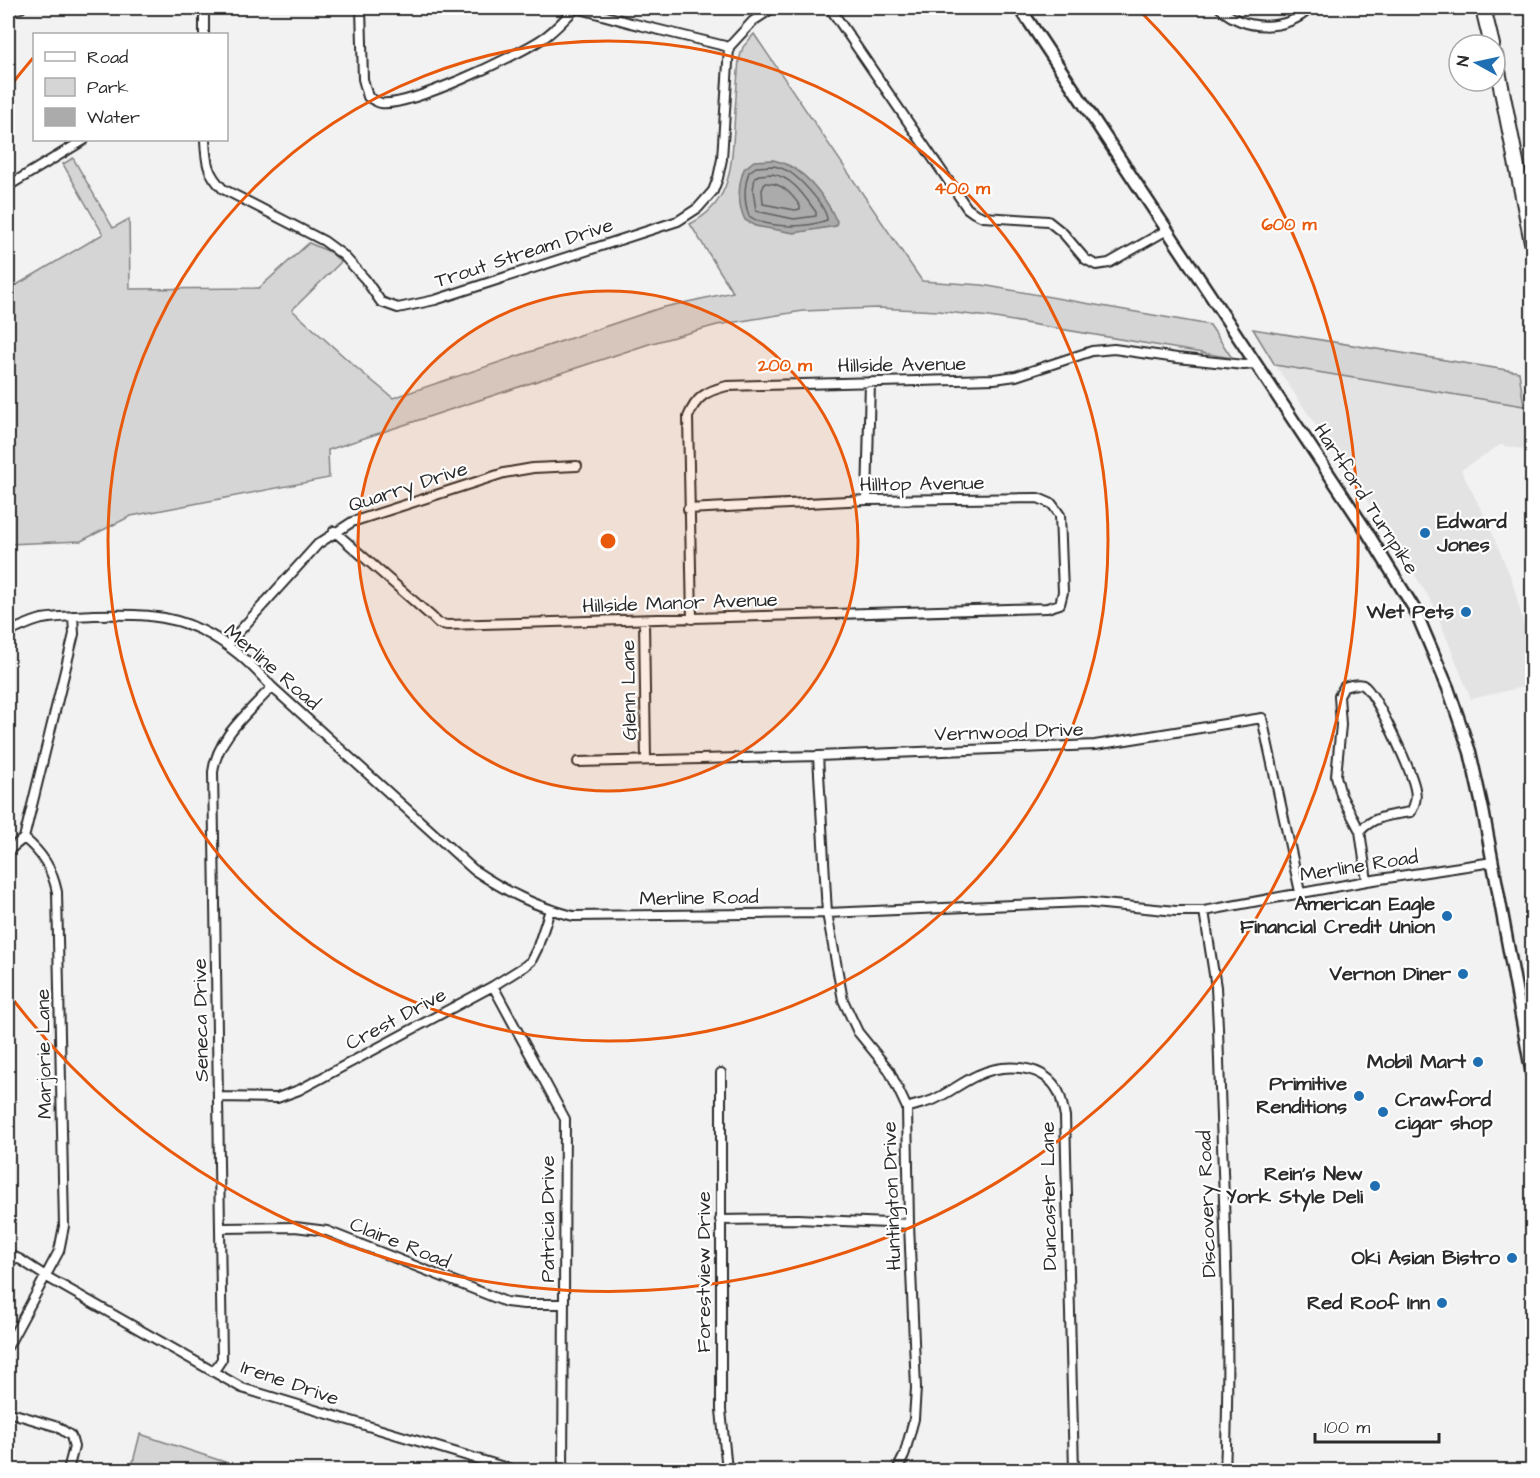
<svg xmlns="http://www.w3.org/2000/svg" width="1540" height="1478" viewBox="0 0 1540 1478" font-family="'Architects Daughter',sans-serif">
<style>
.built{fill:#e3e3e3}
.green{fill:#d5d5d5;stroke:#808080;stroke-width:1.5}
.water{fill:#ababab;stroke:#787878;stroke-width:1.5}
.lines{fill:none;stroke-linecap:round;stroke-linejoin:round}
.shore{stroke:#5e5e5e;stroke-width:1.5}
.minor-casing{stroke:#2b2b2b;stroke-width:12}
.secondary-casing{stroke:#2b2b2b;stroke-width:15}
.motorway-casing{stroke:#2b2b2b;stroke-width:18}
.minor{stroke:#fff;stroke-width:8}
.secondary{stroke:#fff;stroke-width:10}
.motorway{stroke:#fff;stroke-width:14}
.ring{fill:none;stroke:#e8590c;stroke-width:3}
.poi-dot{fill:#1f6fb2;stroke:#fff;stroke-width:2}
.labels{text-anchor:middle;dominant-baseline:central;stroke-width:4.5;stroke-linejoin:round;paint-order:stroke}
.street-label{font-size:20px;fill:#2b2b2b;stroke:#fff}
.poi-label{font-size:20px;font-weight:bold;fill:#2b2b2b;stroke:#fff;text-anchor:end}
.centre{fill:#e8590c;stroke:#fff;stroke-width:3}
.ring-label{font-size:18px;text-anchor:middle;font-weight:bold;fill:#e8590c;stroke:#fff;stroke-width:4.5;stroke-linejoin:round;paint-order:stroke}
</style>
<rect width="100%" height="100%" fill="#f2f2f2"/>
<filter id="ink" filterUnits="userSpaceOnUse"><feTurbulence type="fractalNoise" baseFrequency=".0167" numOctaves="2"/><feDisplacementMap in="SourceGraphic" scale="12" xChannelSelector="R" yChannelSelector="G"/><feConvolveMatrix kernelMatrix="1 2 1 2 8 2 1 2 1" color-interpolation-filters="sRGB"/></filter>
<g filter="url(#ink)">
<path class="built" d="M 1275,365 L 1524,406 L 1528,450 L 1500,445 L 1461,470 L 1487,521 L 1512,580 L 1532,656 L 1532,685 L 1471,699 L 1433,604 L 1383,524 Z"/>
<path class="green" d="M 754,34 L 922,281 L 982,285 L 1210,325 L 1232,358 L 989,317 L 939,311 L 877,308 L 803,311 L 717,325 L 649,344 L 328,450 L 329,478 L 131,516 L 81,541 L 8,544 L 8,290 L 103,234 L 63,164 L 73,158 L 113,228 L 129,219 L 130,289 L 259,288 L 309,243 L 330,252 L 341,262 L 292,310 L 359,370 L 393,398 L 660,308 L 733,292 L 690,224 C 731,203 731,169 734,129 C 735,106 737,83 739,60 L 743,47 Z
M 1253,329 L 1519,372 L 1524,406 L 1275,365 Z
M 140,1434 L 237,1466 L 236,1470 L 131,1470 Z"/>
<path class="water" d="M 773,160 C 798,165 817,186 830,208 C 833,213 834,217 837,221 L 836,226 L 794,233 L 755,226 L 745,220 C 737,204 738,185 744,169 L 754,161 Z"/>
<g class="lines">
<path class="shore" d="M 773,166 C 779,167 785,169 791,173 C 802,181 827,207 827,220 C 807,228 767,229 749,216 C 744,202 744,186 749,172 L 756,167 Z
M 772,174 C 793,177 804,196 816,212 L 816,216 L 794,219 L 756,211 L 753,190 L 755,177 L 759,175 Z
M 765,183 C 781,182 791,193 800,206 L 800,209 L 795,210 L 763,204 L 762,190 Z"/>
<defs>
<path id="minor" d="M 361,8 L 363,79 L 368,97 C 372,99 377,102 381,103 C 410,107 516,56 542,39 C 555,31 565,18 576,8
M 577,8 L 631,23 L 729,47
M 830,8 L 967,208 L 974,213 L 983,217 L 1048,221 L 1063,233 L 1085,259 L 1096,265 L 1109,263 L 1167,230
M 1220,8 C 1243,31 1287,32 1310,8
M 8,11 L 21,8
M 204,34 L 204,8
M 205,140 C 206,162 207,173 223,189 L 324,241 L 343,255 L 365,279 L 381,302 L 398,308 L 435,300 L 678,221 L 698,208 L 713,191 L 718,178 L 722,159 L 729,47 L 753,21 L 773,8
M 8,186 L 84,140
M 867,500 L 870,382
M 334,531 L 432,617 L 438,623 L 447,625 L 1047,608 L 1060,604 L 1063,592 L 1060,515 L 1052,504 L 1038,498 L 867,500 L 688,509
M 692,619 L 688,417 C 696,397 706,391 727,386 L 994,379 L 1016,376 L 1092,351 L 1114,349 L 1177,358 L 1244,365 L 1255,364
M 644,621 L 646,759
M 8,632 C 19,628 30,622 42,619 C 58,616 76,616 93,615 C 129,614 167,613 201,630 C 229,643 251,664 272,687 L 474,870 C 507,892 534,906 573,916 L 827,913 L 1083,902 L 1176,911 L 1204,911 L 1367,881 L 1493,862
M 227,645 L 318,544 L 352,522 L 504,473 L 533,468 L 577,466
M 818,756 L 827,913 L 843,1000 L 858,1032 L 889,1070 L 907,1108 L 909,1224 L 916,1388 L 914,1419 L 904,1456 L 897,1470
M 578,762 L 818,756 L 1095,745 L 1262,718 L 1300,892
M 1360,831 C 1374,816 1391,815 1411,812 C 1415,804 1417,798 1415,789 C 1412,773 1376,692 1363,685 C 1357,683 1350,685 1344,687 L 1339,696 L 1341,725 L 1336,776 L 1341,795 L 1360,831 L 1367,881
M 8,851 L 24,838 L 74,634 L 73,616
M 1204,911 L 1216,987 L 1218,1027 C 1222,1175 1232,1323 1225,1470
M 493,986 L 565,1119 L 563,1470
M 721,1073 L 721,1410 L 727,1470
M 219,1097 L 277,1098 L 299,1090 L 493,986 L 525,966 L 531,961 L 537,949 L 550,910
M 907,1108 C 915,1105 925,1103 933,1100 C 949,1093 962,1082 978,1075 C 1003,1063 1045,1063 1059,1093 C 1062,1100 1063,1109 1065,1116 L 1074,1470
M 720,1220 L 798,1219 L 909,1224
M 221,1228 L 295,1227 L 327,1231 L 506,1302 L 524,1304 L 564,1304
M 8,1254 L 21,1260 L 47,1277 L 242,1388 L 514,1470
M 8,1346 L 59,1251 L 64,1226 L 57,892 C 52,868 42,853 24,838
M 214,1371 L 222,1359 L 213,772 C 217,737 249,712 272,687
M 8,1412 L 58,1427 L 71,1436 L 74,1447 L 68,1470"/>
<path id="secondary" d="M 1020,8 L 1364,527 L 1415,610 L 1448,688 L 1470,752 L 1483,810 L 1532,1075"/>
<path id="motorway" d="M 1483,8 L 1492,45
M 1495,56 L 1532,242"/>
</defs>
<use href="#minor" class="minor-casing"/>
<use href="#secondary" class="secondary-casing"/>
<use href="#motorway" class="motorway-casing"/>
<use href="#minor" class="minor"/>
<use href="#secondary" class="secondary"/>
<use href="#motorway" class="motorway"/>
</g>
</g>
<circle cx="608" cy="541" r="250" fill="#e8590c" fill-opacity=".12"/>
<g class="ring">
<circle cx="608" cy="541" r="250"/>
<circle cx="608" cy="541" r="500"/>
<path d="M8 89A751 751 0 0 1 33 58M1139 10A751 751 0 1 1 8 993"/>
</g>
<g class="poi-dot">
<circle cx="1425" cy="533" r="6"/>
<circle cx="1466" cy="612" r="6"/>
<circle cx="1447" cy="916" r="6"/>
<circle cx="1463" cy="974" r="6"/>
<circle cx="1478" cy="1062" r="6"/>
<circle cx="1359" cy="1096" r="6"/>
<circle cx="1383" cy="1112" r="6"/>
<circle cx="1375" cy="1186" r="6"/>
<circle cx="1512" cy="1258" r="6"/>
<circle cx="1442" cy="1303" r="6"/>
</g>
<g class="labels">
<g class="street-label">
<text transform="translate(524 253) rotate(-18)">Trout Stream Drive</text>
<text transform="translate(902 365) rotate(-1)">Hillside Avenue</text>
<text transform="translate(922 484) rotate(-1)">Hilltop Avenue</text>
<text transform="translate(408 487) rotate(-18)">Quarry Drive</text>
<text transform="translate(1366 499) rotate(57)">Hartford Turnpike</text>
<text transform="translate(680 603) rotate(-2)">Hillside Manor Avenue</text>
<text transform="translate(272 667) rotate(41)">Merline Road</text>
<text transform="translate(629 690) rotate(-91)">Glenn Lane</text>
<text transform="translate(1009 732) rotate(-2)">Vernwood Drive</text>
<text transform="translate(1359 866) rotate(-9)">Merline Road</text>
<text transform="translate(699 898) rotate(-1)">Merline Road</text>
<text transform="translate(396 1019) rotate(-28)">Crest Drive</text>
<text transform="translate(201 1020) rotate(-91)">Seneca Drive</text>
<text transform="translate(44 1054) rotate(-91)">Marjorie Lane</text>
<text transform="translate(892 1196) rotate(-92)">Huntington Drive</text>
<text transform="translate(1049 1196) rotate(-91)">Duncaster Lane</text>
<text transform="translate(1207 1204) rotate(-92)">Discovery Road</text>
<text transform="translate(548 1219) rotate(-90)">Patricia Drive</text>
<text transform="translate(400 1243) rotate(22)">Claire Road</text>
<text transform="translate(704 1272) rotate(-90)">Forestview Drive</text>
<text transform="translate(290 1383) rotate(19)">Irene Drive</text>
</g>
<g class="poi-label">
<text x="1437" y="522" text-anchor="start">Edward<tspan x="1437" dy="23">Jones</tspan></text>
<text x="1454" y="612">Wet Pets</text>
<text x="1435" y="904">American Eagle<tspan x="1435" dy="23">Financial Credit Union</tspan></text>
<text x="1451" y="974">Vernon Diner</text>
<text x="1466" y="1062">Mobil Mart</text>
<text x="1347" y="1084">Primitive<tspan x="1347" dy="23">Renditions</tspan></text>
<text x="1395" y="1100" text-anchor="start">Crawford<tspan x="1395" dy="23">cigar shop</tspan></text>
<text x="1363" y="1174">Rein's New<tspan x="1363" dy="23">York Style Deli</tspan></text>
<text x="1500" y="1258">Oki Asian Bistro</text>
<text x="1430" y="1303">Red Roof Inn</text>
</g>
</g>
<circle cx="608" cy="541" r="9" class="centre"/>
<g class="ring-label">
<text x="962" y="194">400 m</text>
<text x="1289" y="230">600 m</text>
<text x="785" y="371">200 m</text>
</g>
<rect width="1540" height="1478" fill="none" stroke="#fff" stroke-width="30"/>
<rect x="15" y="15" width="1510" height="1448" fill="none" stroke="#2b2b2b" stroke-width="2" filter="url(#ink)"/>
<rect x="33" y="33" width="195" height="108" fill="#ffffff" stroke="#aaaaaa" stroke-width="1.5"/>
<rect x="45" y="52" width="30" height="9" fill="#ffffff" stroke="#aaaaaa" stroke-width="1.5"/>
<text x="87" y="63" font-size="18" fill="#2b2b2b">Road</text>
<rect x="45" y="78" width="30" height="18" fill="#d5d5d5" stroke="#aaaaaa" stroke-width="1.5"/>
<text x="87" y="93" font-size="18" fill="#2b2b2b">Park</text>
<rect x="45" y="108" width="30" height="18" fill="#ababab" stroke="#aaaaaa" stroke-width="1.5"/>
<text x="87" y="123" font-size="18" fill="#2b2b2b">Water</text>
<g transform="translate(1477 63) rotate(278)"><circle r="28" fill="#ffffff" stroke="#aaaaaa" stroke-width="1.5"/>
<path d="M0-4.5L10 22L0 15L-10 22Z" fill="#1f6fb2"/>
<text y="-9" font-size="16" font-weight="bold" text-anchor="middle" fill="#2b2b2b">N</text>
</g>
<path d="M1315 1433v9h124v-9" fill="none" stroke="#2b2b2b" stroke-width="3"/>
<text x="1324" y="1433" font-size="18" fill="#2b2b2b" stroke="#ffffff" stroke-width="4.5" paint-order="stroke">100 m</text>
</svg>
